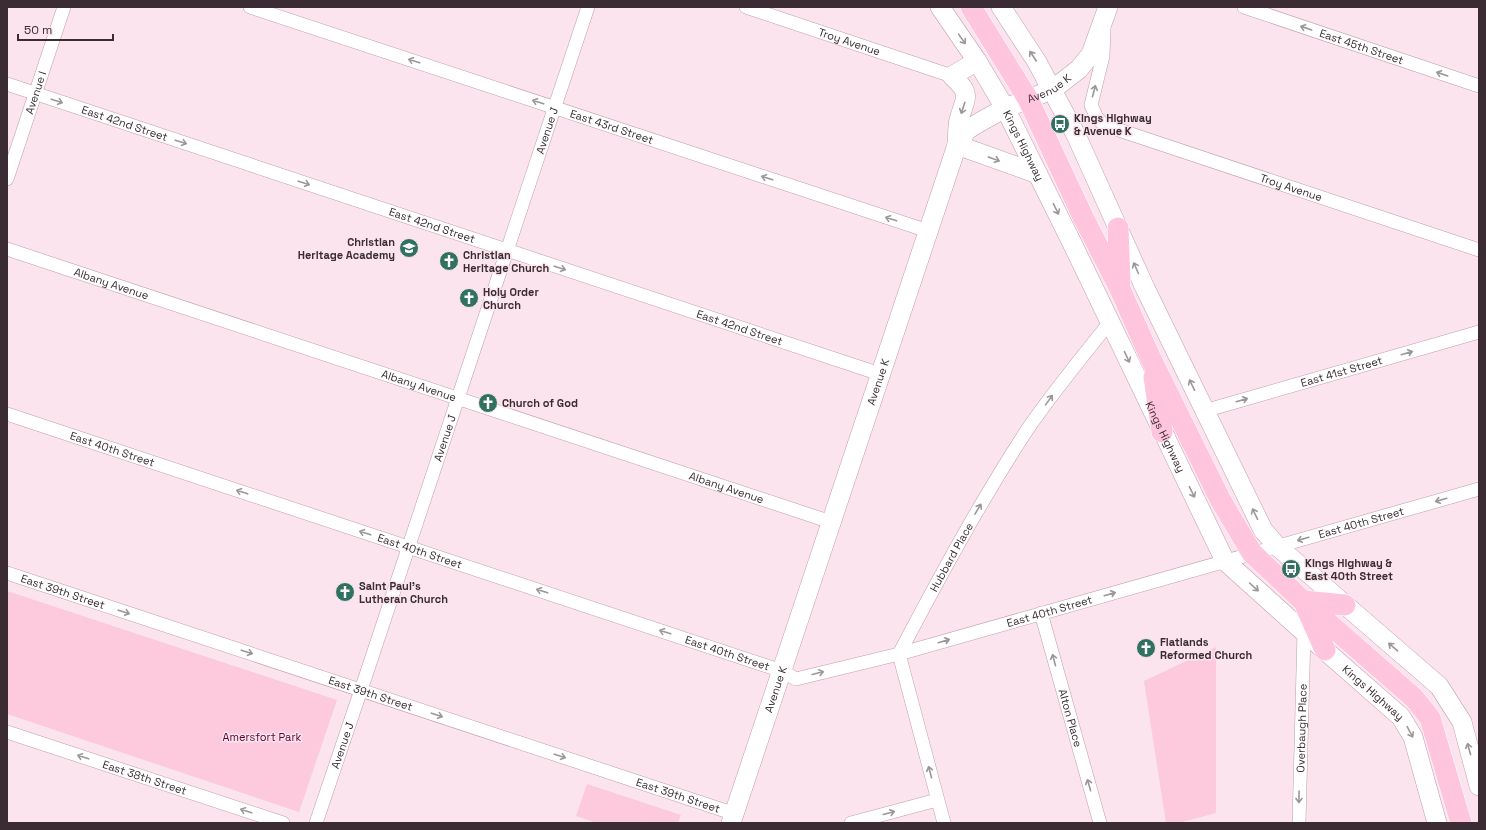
<svg xmlns="http://www.w3.org/2000/svg" width="1486" height="830" viewBox="0 0 1486 830" font-family="'Space Grotesk',sans-serif">
<style>
.green{fill:#fcc9dd}
.lines{fill:none;stroke-linecap:round;stroke-linejoin:round}
.street-casing{stroke:#c19eab;stroke-width:14}
.secondary-casing{stroke:#c19eab;stroke-width:20}
.primary-casing{stroke:#fff;stroke-width:22}
.street{stroke:#fff;stroke-width:13}
.secondary{stroke:#fff;stroke-width:19}
.primary{stroke:#fec5dd;stroke-width:21}
.oneway{stroke:#9c9698}
.labels{text-anchor:middle;dominant-baseline:central;stroke-width:3;stroke-linejoin:round;paint-order:stroke}
.street-label{font-size:11px;fill:#3a2c32;stroke:#fbe4ed}
.poi-label{font-size:11px;font-weight:bold;fill:#3a2c32;stroke:#fbe4ed;text-anchor:start}
.park-label{font-size:11px;fill:#580334;stroke:#fbe4ed}
</style>
<rect width="100%" height="100%" fill="#fbe4ed"/>
<path class="green" d="M 7,591 L 337,700 L 299,812 L 7,714 Z
M 1216,647 L 1216,813 L 1178,823 L 1166,823 L 1144,681 Z
M 587,784 L 681,815 L 678,823 L 596,823 L 576,816 Z"/>
<g class="lines">
<defs>
<g id="street">
<path id="s1" d="M 250,7 L 928,231"/>
<path id="s2" d="M 746,7 L 952,76"/>
<path id="s3" d="M 1244,7 L 1479,86"/>
<path id="s4" d="M 1104,30 L 1103,56 L 1091,105 L 1097,118 L 1104,125 L 1479,250"/>
<path id="s5" d="M 7,84 L 880,374"/>
<path id="s6" d="M 7,179 L 64,7"/>
<path id="s7" d="M 7,249 L 831,522"/>
<path id="s8" d="M 1204,411 L 1479,332"/>
<path id="s9" d="M 7,414 L 782,671 L 796,679 L 899,654 L 1479,489"/>
<path id="s10" d="M 7,573 L 735,814"/>
<path id="s11" d="M 1041,613 L 1100,823"/>
<path id="s12" d="M 7,732 L 283,823"/>
<path id="s13" d="M 316,823 L 365,678 L 588,7"/>
<path d="M 851,823 L 937,800"/>
<path id="s14" d="M 944,823 L 899,654 C 939,578 980,502 1027,430 C 1053,392 1082,357 1110,322"/>
<path id="s15" d="M 1299,823 L 1304,632"/>
</g>
<g id="secondary">
<path id="s16" d="M 940,7 L 977,61 L 1005,108 L 1072,243 L 1225,561 L 1304,632 L 1401,717 L 1413,737 L 1437,823"/>
<path d="M 1001,7 L 1037,62 L 1076,135 L 1145,288 L 1263,530 L 1277,546 L 1439,686 L 1462,722 L 1479,786"/>
<path d="M 957,145 C 958,137 957,128 959,120 C 965,97 973,95 952,76 L 977,61"/>
<path d="M 957,145 L 1038,174"/>
<path id="s17" d="M 731,823 L 957,145 L 967,130 L 980,122 L 1005,108 L 1052,90 L 1079,69 L 1091,54 L 1108,7"/>
</g>
<path id="primary" d="M 971,7 L 1028,99 L 1083,217 L 1120,289 L 1150,357 L 1221,501 L 1252,553 L 1303,601 L 1414,698 L 1430,718 L 1461,823
M 1118,228 L 1120,282
M 1154,377 L 1162,432
M 1303,601 L 1345,605
M 1306,607 L 1325,650"/>
</defs>
<use href="#street" class="street-casing"/>
<use href="#secondary" class="secondary-casing"/>
<use href="#primary" class="primary-casing"/>
<use href="#street" class="street"/>
<use href="#secondary" class="secondary"/>
<use href="#primary" class="primary"/>
</g>
<defs><path id="oneway-shaft" d="M-6 0H5M1.5-3L5.5 0L1.5 3" fill="none" stroke-width="1.6" stroke-linecap="round" stroke-linejoin="round"/></defs>
<g class="oneway">
<use href="#oneway-shaft" transform="translate(1306 28) rotate(-161)"/>
<use href="#oneway-shaft" transform="translate(962 39) rotate(55)"/>
<use href="#oneway-shaft" transform="translate(1033 56) rotate(-123)"/>
<use href="#oneway-shaft" transform="translate(414 61) rotate(-162)"/>
<use href="#oneway-shaft" transform="translate(1442 74) rotate(-161)"/>
<use href="#oneway-shaft" transform="translate(1094 91) rotate(-75)"/>
<use href="#oneway-shaft" transform="translate(57 101) rotate(18)"/>
<use href="#oneway-shaft" transform="translate(538 102) rotate(-162)"/>
<use href="#oneway-shaft" transform="translate(963 108) rotate(108)"/>
<use href="#oneway-shaft" transform="translate(181 142) rotate(18)"/>
<use href="#oneway-shaft" transform="translate(994 159) rotate(20)"/>
<use href="#oneway-shaft" transform="translate(767 178) rotate(-162)"/>
<use href="#oneway-shaft" transform="translate(304 183) rotate(18)"/>
<use href="#oneway-shaft" transform="translate(1056 209) rotate(64)"/>
<use href="#oneway-shaft" transform="translate(891 219) rotate(-162)"/>
<use href="#oneway-shaft" transform="translate(560 268) rotate(18)"/>
<use href="#oneway-shaft" transform="translate(1136 268) rotate(-114)"/>
<use href="#oneway-shaft" transform="translate(1407 353) rotate(-16)"/>
<use href="#oneway-shaft" transform="translate(1127 357) rotate(65)"/>
<use href="#oneway-shaft" transform="translate(1192 385) rotate(-116)"/>
<use href="#oneway-shaft" transform="translate(1049 400) rotate(-54)"/>
<use href="#oneway-shaft" transform="translate(1242 400) rotate(-16)"/>
<use href="#oneway-shaft" transform="translate(242 492) rotate(-162)"/>
<use href="#oneway-shaft" transform="translate(1192 492) rotate(64)"/>
<use href="#oneway-shaft" transform="translate(1441 500) rotate(164)"/>
<use href="#oneway-shaft" transform="translate(978 509) rotate(-59)"/>
<use href="#oneway-shaft" transform="translate(1255 514) rotate(-116)"/>
<use href="#oneway-shaft" transform="translate(365 533) rotate(-162)"/>
<use href="#oneway-shaft" transform="translate(1303 539) rotate(164)"/>
<use href="#oneway-shaft" transform="translate(1254 587) rotate(42)"/>
<use href="#oneway-shaft" transform="translate(542 591) rotate(-162)"/>
<use href="#oneway-shaft" transform="translate(1110 594) rotate(-16)"/>
<use href="#oneway-shaft" transform="translate(124 612) rotate(18)"/>
<use href="#oneway-shaft" transform="translate(665 632) rotate(-162)"/>
<use href="#oneway-shaft" transform="translate(944 641) rotate(-16)"/>
<use href="#oneway-shaft" transform="translate(1393 647) rotate(-139)"/>
<use href="#oneway-shaft" transform="translate(247 652) rotate(18)"/>
<use href="#oneway-shaft" transform="translate(1054 660) rotate(-105)"/>
<use href="#oneway-shaft" transform="translate(818 673) rotate(-14)"/>
<use href="#oneway-shaft" transform="translate(437 715) rotate(18)"/>
<use href="#oneway-shaft" transform="translate(1410 732) rotate(62)"/>
<use href="#oneway-shaft" transform="translate(1469 749) rotate(-105)"/>
<use href="#oneway-shaft" transform="translate(560 756) rotate(18)"/>
<use href="#oneway-shaft" transform="translate(83 757) rotate(-162)"/>
<use href="#oneway-shaft" transform="translate(930 772) rotate(-105)"/>
<use href="#oneway-shaft" transform="translate(1089 785) rotate(-106)"/>
<use href="#oneway-shaft" transform="translate(1299 797) rotate(91)"/>
<use href="#oneway-shaft" transform="translate(246 811) rotate(-162)"/>
<use href="#oneway-shaft" transform="translate(889 813) rotate(-15)"/>
</g>
<defs>
<symbol id="bus-disc" viewBox="-11 -11 22 22"><circle r="9.5" fill="#307160" stroke="#fbe4ed"/><path d="M-5-6H5V4H4V6H2V4H-2V6H-4V4H-5ZM-3.5-4V0h7V-4ZM-3.5 1.2v1.5H-2V1.2ZM2 1.2v1.5H3.5V1.2Z" fill="#fff"/></symbol>
<symbol id="school-disc" viewBox="-11 -11 22 22"><circle r="9.5" fill="#307160" stroke="#fbe4ed"/><path d="M0-5L7-2L0 1L-7-2ZM-4 1L0 2.5L4 1V4Q0 6-4 4Z" fill="#fff"/></symbol>
<symbol id="church-disc" viewBox="-11 -11 22 22"><circle r="9.5" fill="#307160" stroke="#fbe4ed"/><path d="M-1.2-6h2.4v3.5h3.3v2.4h-3.3V6h-2.4V-.1h-3.3v-2.4h3.3Z" fill="#fff"/></symbol>
</defs>
<g fill-rule="evenodd">
<use href="#bus-disc" x="1049" y="113" width="22" height="22"/>
<use href="#school-disc" x="398" y="237" width="22" height="22"/>
<use href="#church-disc" x="438" y="250" width="22" height="22"/>
<use href="#church-disc" x="458" y="287" width="22" height="22"/>
<use href="#church-disc" x="477" y="392" width="22" height="22"/>
<use href="#bus-disc" x="1280" y="558" width="22" height="22"/>
<use href="#church-disc" x="334" y="581" width="22" height="22"/>
<use href="#church-disc" x="1135" y="637" width="22" height="22"/>
</g>
<g class="labels">
<g class="street-label">
<text stroke="none"><textPath href="#s2" startOffset="109">Troy Avenue</textPath></text>
<text stroke="none"><textPath href="#s3" startOffset="124">East 45th Street</textPath></text>
<text stroke="none"><textPath href="#s17" startOffset="825">Avenue K</textPath></text>
<text stroke="none"><textPath href="#s6" startOffset="91">Avenue I</textPath></text>
<text stroke="none"><textPath href="#s5" startOffset="124">East 42nd Street</textPath></text>
<text stroke="none"><textPath href="#s1" startOffset="381">East 43rd Street</textPath></text>
<text stroke="none"><textPath href="#s13" startOffset="730">Avenue J</textPath></text>
<text stroke="none"><textPath href="#s16" startOffset="162">Kings Highway</textPath></text>
<text stroke="none"><textPath href="#s4" startOffset="298">Troy Avenue</textPath></text>
<text stroke="none"><textPath href="#s5" startOffset="448">East 42nd Street</textPath></text>
<text stroke="none"><textPath href="#s7" startOffset="110">Albany Avenue</textPath></text>
<text stroke="none"><textPath href="#s5" startOffset="772">East 42nd Street</textPath></text>
<text stroke="none"><textPath href="#s8" startOffset="143">East 41st Street</textPath></text>
<text stroke="none"><textPath href="#s17" startOffset="465">Avenue K</textPath></text>
<text stroke="none"><textPath href="#s7" startOffset="434">Albany Avenue</textPath></text>
<text stroke="none"><textPath href="#s16" startOffset="486">Kings Highway</textPath></text>
<text stroke="none"><textPath href="#s13" startOffset="406">Avenue J</textPath></text>
<text stroke="none"><textPath href="#s9" startOffset="111">East 40th Street</textPath></text>
<text stroke="none"><textPath href="#s7" startOffset="758">Albany Avenue</textPath></text>
<text stroke="none"><textPath href="#s9" startOffset="1419">East 40th Street</textPath></text>
<text stroke="none"><textPath href="#s9" startOffset="435">East 40th Street</textPath></text>
<text stroke="none"><textPath href="#s14" startOffset="285">Hubbard Place</textPath></text>
<text stroke="none"><textPath href="#s10" startOffset="59">East 39th Street</textPath></text>
<text stroke="none"><textPath href="#s9" startOffset="1095">East 40th Street</textPath></text>
<text stroke="none"><textPath href="#s9" startOffset="759">East 40th Street</textPath></text>
<text stroke="none"><textPath href="#s17" startOffset="141">Avenue K</textPath></text>
<text stroke="none"><textPath href="#s10" startOffset="383">East 39th Street</textPath></text>
<text stroke="none"><textPath href="#s16" startOffset="822">Kings Highway</textPath></text>
<text stroke="none"><textPath href="#s11" startOffset="109">Alton Place</textPath></text>
<text stroke="none"><textPath href="#s15" startOffset="95">Overbaugh Place</textPath></text>
<text stroke="none"><textPath href="#s13" startOffset="82">Avenue J</textPath></text>
<text stroke="none"><textPath href="#s12" startOffset="145">East 38th Street</textPath></text>
<text stroke="none"><textPath href="#s10" startOffset="707">East 39th Street</textPath></text>
</g>
<g class="poi-label">
<text x="1074" y="118">Kings Highway<tspan x="1074" dy="13">&amp; Avenue K</tspan></text>
<text x="395" y="242" text-anchor="end">Christian<tspan x="395" dy="13">Heritage Academy</tspan></text>
<text x="463" y="255">Christian<tspan x="463" dy="13">Heritage Church</tspan></text>
<text x="483" y="292">Holy Order<tspan x="483" dy="13">Church</tspan></text>
<text x="502" y="403">Church of God</text>
<text x="1305" y="563">Kings Highway &amp;<tspan x="1305" dy="13">East 40th Street</tspan></text>
<text x="359" y="586">Saint Paul's<tspan x="359" dy="13">Lutheran Church</tspan></text>
<text x="1160" y="642">Flatlands<tspan x="1160" dy="13">Reformed Church</tspan></text>
</g>
<g class="park-label">
<text x="262" y="737">Amersfort Park</text>
</g>
</g>
<rect width="1486" height="830" fill="none" stroke="#3a2c32" stroke-width="16"/>
<path d="M18 34v6h95v-6" fill="none" stroke="#3a2c32" stroke-width="2"/>
<text x="24" y="34" font-size="12" fill="#3a2c32" stroke="#fbe4ed" stroke-width="3" paint-order="stroke">50 m</text>
</svg>
